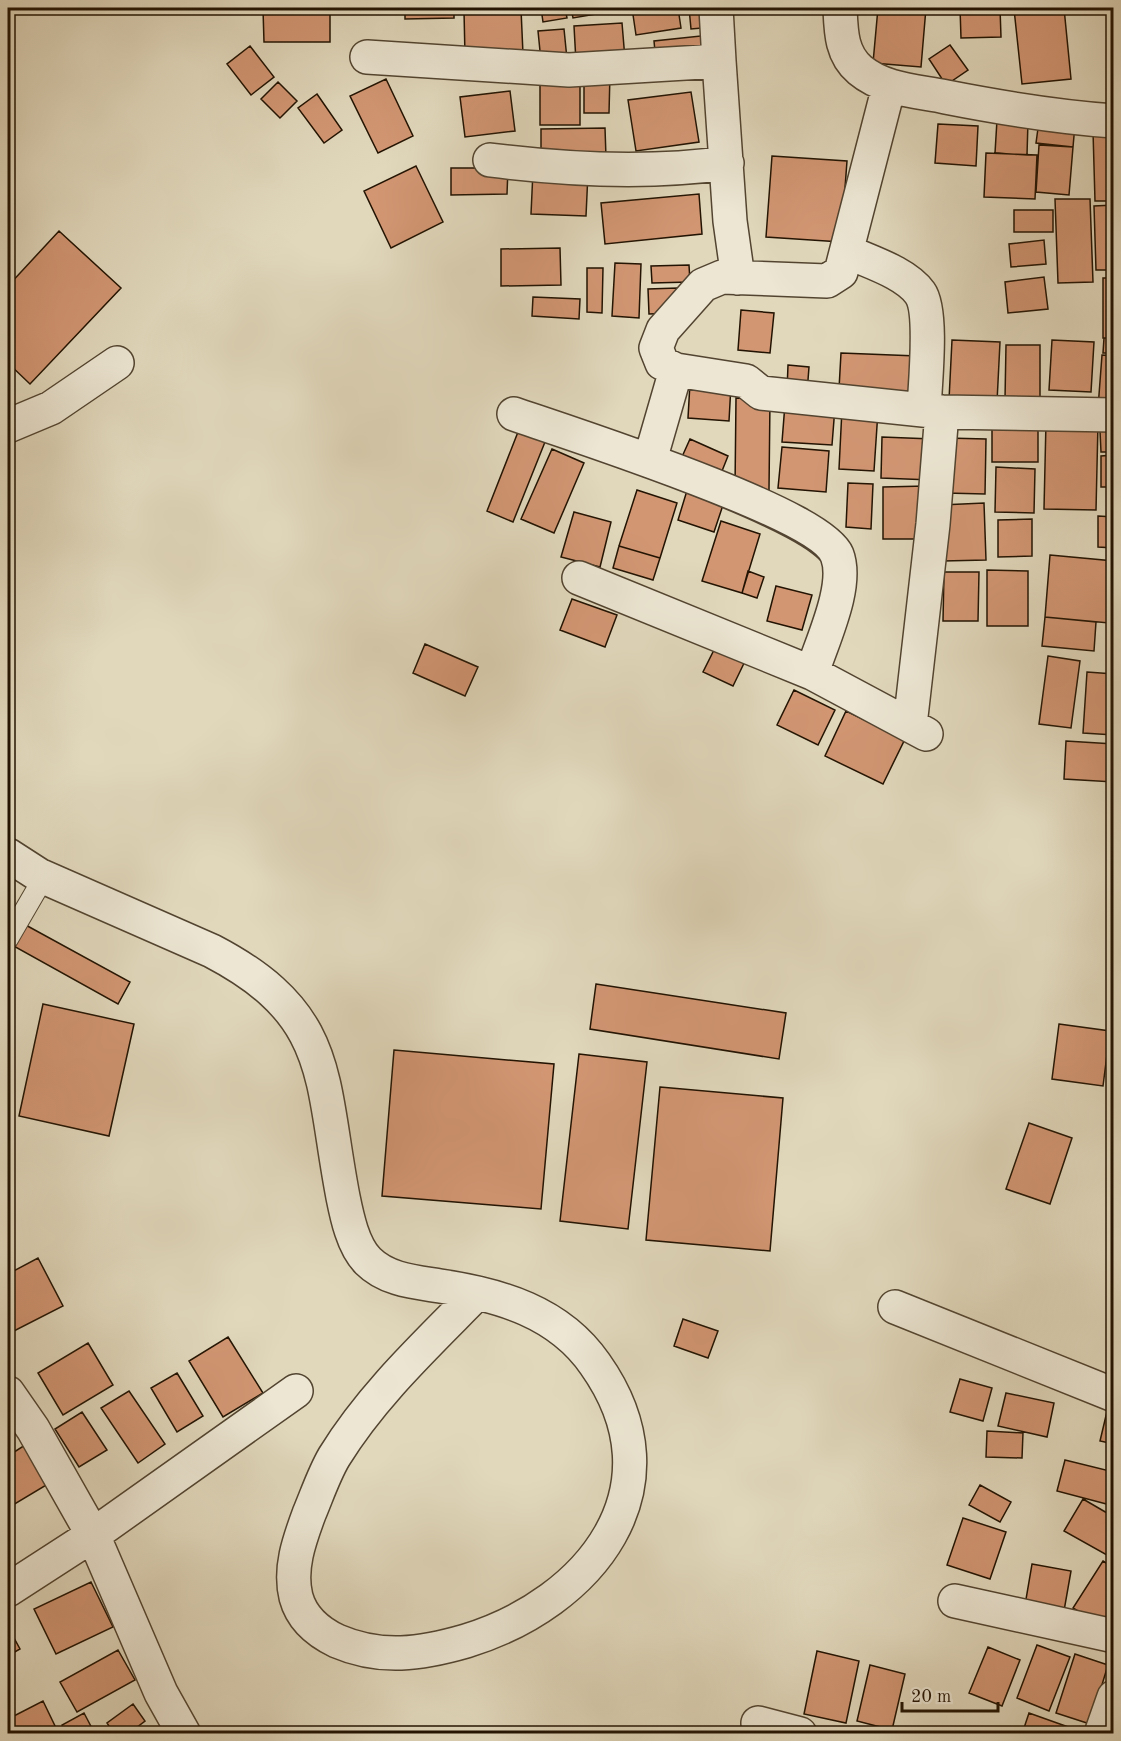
<svg xmlns="http://www.w3.org/2000/svg" width="1121" height="1741" viewBox="0 0 1121 1741" font-family="'Old Standard TT',serif">
<style>
.building{fill:#d29673;stroke:#221302;stroke-width:1.5}
.lines{fill:none;stroke-linecap:round;stroke-linejoin:round}
.service-casing{stroke:#524430;stroke-width:22}
.minor-casing{stroke:#524430;stroke-width:36}
.service{stroke:#ece6d3;stroke-width:20}
.minor{stroke:#ece6d3;stroke-width:33}
</style>
<rect width="100%" height="100%" fill="#e1d8bc"/>
<filter id="stains"><feTurbulence type="fractalNoise" baseFrequency=".00333" numOctaves="4"/><feColorMatrix values="0 0 0 0 .2 0 0 0 0 .09 0 0 0 0 .02 0 0 0 .5 -.17"/></filter>
<radialGradient id="worn" r=".72"><stop offset=".6" stop-color="#630" stop-opacity="0"/><stop offset="1" stop-color="#630" stop-opacity=".3"/></radialGradient>
<path class="building" d="M 330,8 L 330,42 L 264,42 L 263,9 Z
M 405,8 L 454,8 L 454,18 L 405,19 Z
M 541,8 L 565,8 L 567,18 L 543,22 Z
M 571,8 L 619,8 L 619,10 L 573,18 Z
M 632,8 L 678,8 L 681,28 L 636,35 Z
M 689,8 L 711,8 L 713,27 L 691,29 Z
M 878,8 L 926,8 L 921,67 L 873,63 Z
M 960,8 L 1000,8 L 1001,37 L 961,38 Z
M 1064,8 L 1071,79 L 1022,84 L 1014,9 Z
M 1108,8 L 1114,8 L 1114,93 Z
M 521,9 L 523,54 L 465,56 L 464,11 Z
M 622,23 L 625,59 L 576,62 L 574,26 Z
M 564,29 L 567,59 L 541,61 L 538,31 Z
M 710,35 L 713,55 L 656,62 L 654,41 Z
M 950,45 L 968,70 L 946,85 L 929,59 Z
M 250,46 L 274,77 L 251,95 L 227,64 Z
M 584,74 L 610,74 L 609,113 L 584,113 Z
M 540,75 L 580,75 L 580,125 L 540,125 Z
M 386,79 L 413,136 L 378,153 L 350,96 Z
M 278,82 L 297,101 L 280,118 L 261,99 Z
M 510,91 L 515,131 L 465,137 L 460,97 Z
M 691,92 L 699,142 L 636,151 L 628,100 Z
M 317,94 L 342,130 L 324,143 L 298,108 Z
M 997,120 L 1028,121 L 1027,155 L 995,153 Z
M 1039,121 L 1075,125 L 1073,147 L 1036,143 Z
M 938,124 L 978,126 L 976,166 L 935,163 Z
M 605,128 L 606,157 L 541,158 L 541,129 Z
M 1093,131 L 1114,131 L 1114,201 L 1095,201 Z
M 1039,145 L 1073,147 L 1069,195 L 1036,192 Z
M 986,153 L 1037,155 L 1035,199 L 984,197 Z
M 772,156 L 847,161 L 841,242 L 766,237 Z
M 416,166 L 443,222 L 391,248 L 364,191 Z
M 451,168 L 508,168 L 507,194 L 451,195 Z
M 533,171 L 588,173 L 586,216 L 531,214 Z
M 699,194 L 702,234 L 605,244 L 601,203 Z
M 1055,199 L 1090,199 L 1093,282 L 1058,283 Z
M 1114,205 L 1114,270 L 1096,270 L 1094,206 Z
M 1014,210 L 1053,210 L 1053,232 L 1014,232 Z
M 59,231 L 121,288 L 30,384 L 8,363 L 8,286 Z
M 1044,240 L 1046,264 L 1011,267 L 1009,244 Z
M 560,248 L 561,285 L 501,286 L 501,249 Z
M 615,263 L 641,264 L 639,318 L 612,316 Z
M 689,265 L 690,282 L 652,283 L 651,266 Z
M 587,268 L 603,268 L 602,313 L 587,312 Z
M 1044,277 L 1048,309 L 1008,313 L 1005,282 Z
M 1103,278 L 1114,278 L 1114,338 L 1103,338 Z
M 678,288 L 678,313 L 649,314 L 648,289 Z
M 533,297 L 580,299 L 579,319 L 532,316 Z
M 741,310 L 774,313 L 770,353 L 738,350 Z
M 1104,338 L 1114,338 L 1114,353 L 1103,353 Z
M 952,340 L 1000,342 L 997,402 L 949,400 Z
M 1052,340 L 1094,342 L 1091,392 L 1049,390 Z
M 1006,345 L 1040,345 L 1040,399 L 1005,399 Z
M 841,353 L 917,356 L 915,393 L 839,389 Z
M 1102,355 L 1114,356 L 1114,409 L 1098,408 Z
M 788,365 L 809,367 L 807,393 L 787,391 Z
M 690,383 L 731,385 L 729,421 L 688,418 Z
M 736,398 L 770,399 L 769,490 L 735,489 Z
M 785,404 L 835,407 L 832,445 L 782,442 Z
M 842,409 L 878,411 L 874,471 L 839,469 Z
M 1046,422 L 1098,423 L 1096,510 L 1044,509 Z
M 992,425 L 1038,425 L 1038,462 L 992,462 Z
M 1114,430 L 1114,452 L 1101,452 L 1100,431 Z
M 518,432 L 545,442 L 513,522 L 487,511 Z
M 882,437 L 932,439 L 931,480 L 881,478 Z
M 946,438 L 986,439 L 985,494 L 945,493 Z
M 690,439 L 728,456 L 720,476 L 681,459 Z
M 782,447 L 829,451 L 826,492 L 778,488 Z
M 552,449 L 584,463 L 554,533 L 521,519 Z
M 1114,455 L 1114,487 L 1101,487 L 1101,456 Z
M 996,467 L 1035,469 L 1034,513 L 995,512 Z
M 848,483 L 873,484 L 871,529 L 846,527 Z
M 689,484 L 726,496 L 714,532 L 678,520 Z
M 926,486 L 927,539 L 883,539 L 883,487 Z
M 637,490 L 677,503 L 660,558 L 619,546 Z
M 984,503 L 986,560 L 943,561 L 941,505 Z
M 574,512 L 611,522 L 600,567 L 561,557 Z
M 1098,516 L 1114,517 L 1114,548 L 1098,547 Z
M 1032,519 L 1032,556 L 998,557 L 998,520 Z
M 721,521 L 760,534 L 742,593 L 702,581 Z
M 619,546 L 660,558 L 653,580 L 613,568 Z
M 1050,555 L 1114,561 L 1109,623 L 1045,617 Z
M 987,570 L 1028,571 L 1028,626 L 987,626 Z
M 748,571 L 764,577 L 757,598 L 742,593 Z
M 944,572 L 979,572 L 978,621 L 943,621 Z
M 776,586 L 812,595 L 802,630 L 767,621 Z
M 572,599 L 617,615 L 605,647 L 560,630 Z
M 1045,617 L 1096,622 L 1094,651 L 1042,646 Z
M 718,642 L 748,655 L 733,686 L 703,672 Z
M 425,644 L 478,667 L 465,696 L 413,673 Z
M 1048,656 L 1080,661 L 1071,728 L 1039,724 Z
M 1087,672 L 1114,674 L 1114,735 L 1083,733 Z
M 794,690 L 835,710 L 818,745 L 777,725 Z
M 846,711 L 905,739 L 883,784 L 825,756 Z
M 1066,741 L 1114,744 L 1114,782 L 1064,779 Z
M 22,923 L 130,982 L 118,1004 L 10,944 Z
M 596,984 L 786,1013 L 779,1059 L 590,1029 Z
M 43,1004 L 134,1024 L 109,1136 L 19,1116 Z
M 1059,1024 L 1110,1031 L 1103,1086 L 1052,1079 Z
M 394,1050 L 554,1064 L 541,1209 L 382,1196 Z
M 579,1054 L 647,1062 L 628,1229 L 560,1221 Z
M 660,1087 L 783,1098 L 770,1251 L 646,1240 Z
M 1029,1123 L 1072,1138 L 1050,1204 L 1006,1189 Z
M 38,1258 L 63,1306 L 8,1334 L 8,1274 Z
M 683,1319 L 718,1331 L 708,1358 L 674,1346 Z
M 228,1337 L 263,1393 L 223,1417 L 189,1361 Z
M 88,1343 L 113,1385 L 63,1415 L 38,1373 Z
M 177,1373 L 203,1416 L 177,1432 L 151,1388 Z
M 960,1379 L 992,1388 L 983,1421 L 950,1412 Z
M 129,1391 L 165,1444 L 138,1463 L 101,1408 Z
M 1006,1393 L 1054,1403 L 1047,1437 L 998,1426 Z
M 1109,1403 L 1114,1404 L 1114,1444 L 1100,1441 Z
M 82,1412 L 107,1450 L 79,1467 L 55,1429 Z
M 987,1431 L 1023,1433 L 1022,1458 L 986,1457 Z
M 25,1445 L 48,1484 L 8,1508 L 8,1456 Z
M 1065,1460 L 1114,1472 L 1114,1506 L 1057,1491 Z
M 980,1485 L 1011,1502 L 1000,1522 L 969,1505 Z
M 1083,1499 L 1114,1517 L 1114,1559 L 1064,1531 Z
M 963,1518 L 1006,1532 L 990,1579 L 947,1565 Z
M 1103,1561 L 1114,1568 L 1114,1628 L 1111,1632 L 1073,1608 Z
M 1032,1564 L 1071,1571 L 1064,1611 L 1025,1605 Z
M 91,1582 L 113,1627 L 56,1654 L 34,1609 Z
M 8,1627 L 20,1649 L 8,1656 Z
M 1037,1645 L 1070,1657 L 1049,1711 L 1017,1698 Z
M 988,1647 L 1020,1660 L 1002,1706 L 969,1693 Z
M 118,1650 L 135,1680 L 77,1712 L 60,1682 Z
M 817,1651 L 859,1661 L 846,1723 L 804,1714 Z
M 1075,1654 L 1108,1665 L 1090,1724 L 1056,1713 Z
M 870,1665 L 905,1674 L 892,1730 L 857,1721 Z
M 43,1701 L 56,1728 L 45,1734 L 8,1734 L 8,1719 Z
M 133,1704 L 145,1721 L 128,1734 L 114,1734 L 107,1723 Z
M 84,1713 L 95,1734 L 66,1734 L 62,1725 Z
M 1029,1713 L 1088,1734 L 1022,1734 Z"/>
<g class="lines">
<defs>
<path id="service" d="M 8,939 L 44,877"/>
<path id="minor" d="M 716,8 L 719,61
M 840,8 C 841,31 841,54 860,70 C 884,90 917,91 946,97 C 1002,108 1057,117 1114,121
M 367,57 L 569,70 L 719,61 L 730,221 L 738,278
M 889,86 L 841,272 L 827,281 L 722,277 L 703,285 L 663,330 L 656,348 L 662,363 L 676,370 L 746,381 L 761,393 L 942,412 L 1114,415
M 490,160 C 569,170 648,174 727,163
M 848,252 C 870,262 906,273 920,293 C 933,311 925,385 924,409
M 514,414 C 566,432 820,513 837,555 C 849,586 822,641 812,673
M 8,426 L 51,408 L 117,363
M 650,460 L 676,370
M 579,578 L 812,673 L 926,734
M 910,725 L 933,524 L 942,412
M 8,855 L 39,875 L 212,951 C 334,1015 320,1078 343,1197 C 347,1217 353,1246 368,1261 C 387,1280 415,1282 440,1286 C 500,1295 559,1312 595,1364 C 683,1488 590,1603 466,1641 C 421,1654 381,1660 337,1641 C 318,1632 302,1619 296,1597 C 289,1569 299,1541 309,1514 C 317,1495 324,1474 334,1457 C 372,1395 427,1344 477,1293
M 895,1307 L 1114,1395
M 8,1393 L 33,1429 L 93,1535 L 296,1391
M 8,1590 L 93,1535 L 161,1693 L 184,1734
M 955,1601 L 1114,1636
M 758,1723 L 800,1734
M 1101,1734 L 1114,1697"/>
</defs>
<use href="#service" class="service-casing"/>
<use href="#minor" class="minor-casing"/>
<use href="#service" class="service"/>
<use href="#minor" class="minor"/>
</g>
<rect width="1121" height="1741" fill="none" stroke="#e1d8bc" stroke-width="30"/>
<rect x="9" y="9" width="1103" height="1723" fill="none" stroke="#221302" stroke-width="3"/>
<rect x="15" y="15" width="1091" height="1711" fill="none" stroke="#221302" stroke-width="1.5"/>
<path d="M902 1702v9h96v-9" fill="none" stroke="#221302" stroke-width="3"/>
<text x="911" y="1702" font-size="18" fill="#221302" stroke="#ece6d3" stroke-width="4.5" paint-order="stroke">20 m</text>
<rect width="100%" height="100%" filter="url(#stains)"/>
<rect width="100%" height="100%" fill="url(#worn)"/>
</svg>
